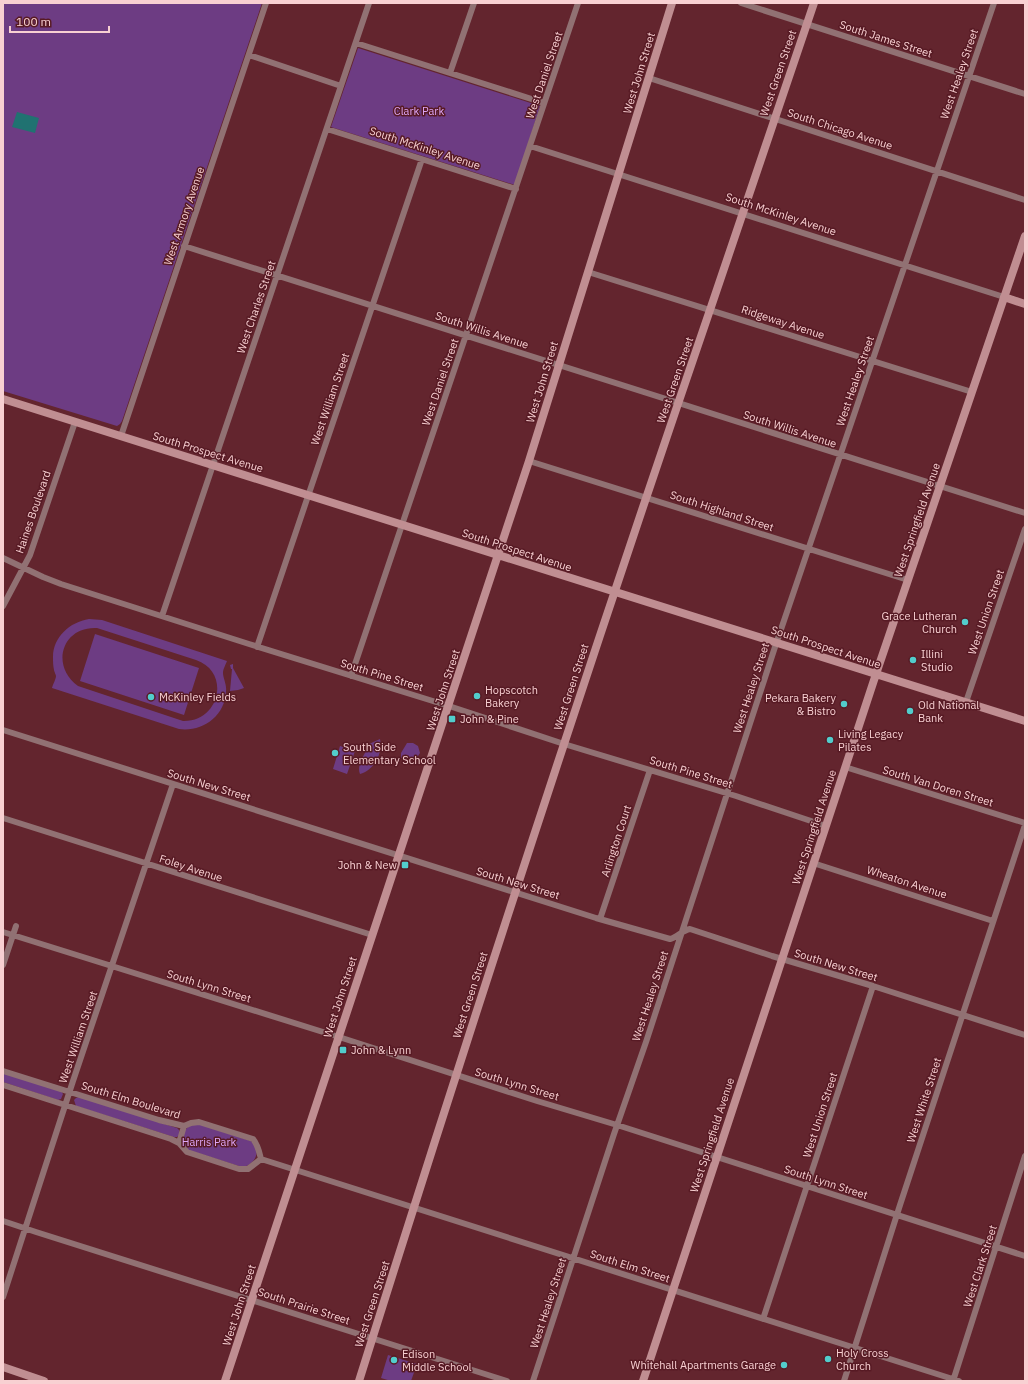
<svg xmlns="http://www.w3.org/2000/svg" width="1028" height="1384" viewBox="0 0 1028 1384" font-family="'IBM Plex Sans',sans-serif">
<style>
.green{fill:#6d3c83;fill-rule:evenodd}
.water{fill:#207271}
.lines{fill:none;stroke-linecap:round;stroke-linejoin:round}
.street{stroke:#917173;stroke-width:6}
.secondary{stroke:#c08e92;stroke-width:8}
.poi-dot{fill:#52cdcc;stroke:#571a24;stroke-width:1.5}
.labels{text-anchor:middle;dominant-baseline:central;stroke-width:3;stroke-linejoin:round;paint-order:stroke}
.street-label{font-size:11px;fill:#f8d0d2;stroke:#571a24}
.park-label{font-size:11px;fill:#dea7f8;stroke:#571a24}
.poi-label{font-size:11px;fill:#f8d0d2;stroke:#571a24;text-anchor:start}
</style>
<rect width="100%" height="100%" fill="#63252e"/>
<path class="green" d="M 3,3 L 262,3 L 122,421 L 120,424 L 117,426 L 3,391 Z
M 358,48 L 540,106 L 515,185 L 331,127 Z
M 89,619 L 102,620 L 227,661 C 226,664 223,669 223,673 C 223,678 227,685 226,691 C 225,717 202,732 179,729 L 52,688 C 53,684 56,679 56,676 C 56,675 54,671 54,670 C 53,666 53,661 53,657 C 53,637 70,622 89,619 ZM 97,628 L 196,660 C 231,672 220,722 183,721 L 78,686 C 50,666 62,626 97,628 Z
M 95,634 L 199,668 L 184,715 L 80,681 Z
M 233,664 L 233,668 L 244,688 L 238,690 L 230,691 L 232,669 L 231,669 L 230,665 Z
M 380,739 C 383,754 374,770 360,774 C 356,765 366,753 369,744 Z
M 407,743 L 413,743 L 418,746 L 420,753 L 416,759 L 401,758 L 401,753 Z
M 340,746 L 355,751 L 347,774 L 333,769 Z
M 3,1072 L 61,1091 L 63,1094 L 61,1099 L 58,1100 L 3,1082 Z
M 79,1097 L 177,1128 L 179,1130 L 180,1134 L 177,1137 L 174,1137 L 76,1106 L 74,1100 L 76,1098 Z
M 199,1124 L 251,1141 C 253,1143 256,1146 256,1149 C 259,1158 250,1166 242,1167 L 188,1150 C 183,1144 180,1137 186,1129 C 189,1125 195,1125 199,1124 Z
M 388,1355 L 417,1364 L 411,1381 L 391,1381 L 381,1378 Z"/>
<path class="water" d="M 17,112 L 39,118 L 35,133 L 12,127 Z"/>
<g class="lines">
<path class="street" d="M 741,3 L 1025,94
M 356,43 L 544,103
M 249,55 L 341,86
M 450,73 L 474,3
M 649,78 L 1025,200
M 327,129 L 516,189
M 530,146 L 1004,297
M 184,246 L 1025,513
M 588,272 L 972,392
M 121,436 L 266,3
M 529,461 L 908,580
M 3,558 L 43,577 L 61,584 L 249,644 L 449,706 L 564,744 L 736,796 L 826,826
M 3,606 L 30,555 L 75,422
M 162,616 L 369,3
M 257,647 L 422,159
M 351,676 L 578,3
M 966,702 L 1025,529
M 3,730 L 596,918 L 670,939 C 677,937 683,930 690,929 L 772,956 L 873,986 L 1025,1035
M 845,767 L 1025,823
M 3,818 L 372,935
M 813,863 L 993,921
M 600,919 L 650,770
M 3,932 L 339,1037 L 537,1101 L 617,1125 L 1025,1256
M 3,965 L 16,926
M 3,1071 L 159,1120 L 184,1126
M 3,1085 L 171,1139 L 179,1143 L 187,1152 L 239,1169 L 248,1169 L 261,1159 C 259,1151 258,1145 253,1139 L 199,1122 L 191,1123 L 184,1126 L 179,1143
M 261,1159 L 959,1381
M 3,1221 L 36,1232 L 507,1381
M 3,1297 L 73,1081 L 173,784
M 763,1319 L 873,986
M 533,1381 L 614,1134 L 646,1042 L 774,650 L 994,3
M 844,1381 L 900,1205 L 1025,825
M 953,1381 L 1025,1156"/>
<path class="secondary" d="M 1004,297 L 1025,304
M 3,399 L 1025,721
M 3,1367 L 44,1381
M 225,1381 L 529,461 L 672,3
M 359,1381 C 472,1021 589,663 711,307 C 746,206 779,104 814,3
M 643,1381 L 876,674 L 1025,236"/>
</g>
<g class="poi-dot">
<circle cx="965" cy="622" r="4"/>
<circle cx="913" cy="660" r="4"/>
<circle cx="477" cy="696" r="4"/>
<circle cx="151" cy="697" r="4"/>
<circle cx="844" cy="704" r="4"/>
<circle cx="910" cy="711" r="4"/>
<rect x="448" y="715" width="8" height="8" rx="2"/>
<circle cx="830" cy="740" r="4"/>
<circle cx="335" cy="753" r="4"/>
<rect x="401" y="861" width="8" height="8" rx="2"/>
<rect x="339" y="1046" width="8" height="8" rx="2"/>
<circle cx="828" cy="1359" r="4"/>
<circle cx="394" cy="1360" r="4"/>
<circle cx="784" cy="1365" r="4"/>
</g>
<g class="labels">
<g class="street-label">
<text transform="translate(886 39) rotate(18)">South James Street</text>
<text transform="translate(639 73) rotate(-73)">West John Street</text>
<text transform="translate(778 73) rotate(-71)">West Green Street</text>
<text transform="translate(959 74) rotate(-71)">West Healey Street</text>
<text transform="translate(544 75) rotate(-71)">West Daniel Street</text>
<text transform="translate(840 129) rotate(18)">South Chicago Avenue</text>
<text transform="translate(425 148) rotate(18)">South McKinley Avenue</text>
<text transform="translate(781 214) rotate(18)">South McKinley Avenue</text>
<text transform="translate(184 216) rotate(-71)">West Armory Avenue</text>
<text transform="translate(256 307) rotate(-71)">West Charles Street</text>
<text transform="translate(783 322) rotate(18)">Ridgeway Avenue</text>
<text transform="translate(482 330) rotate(18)">South Willis Avenue</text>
<text transform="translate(675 380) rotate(-71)">West Green Street</text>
<text transform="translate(855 381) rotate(-71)">West Healey Street</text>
<text transform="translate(440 382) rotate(-71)">West Daniel Street</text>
<text transform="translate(542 382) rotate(-73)">West John Street</text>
<text transform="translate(330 399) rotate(-71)">West William Street</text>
<text transform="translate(790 429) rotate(18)">South Willis Avenue</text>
<text transform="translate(208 452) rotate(17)">South Prospect Avenue</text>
<text transform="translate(722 511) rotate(18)">South Highland Street</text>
<text transform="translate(33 512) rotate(-71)">Haines Boulevard</text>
<text transform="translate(917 520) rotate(-71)">West Springfield Avenue</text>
<text transform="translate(517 550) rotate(18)">South Prospect Avenue</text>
<text transform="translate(986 612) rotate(-71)">West Union Street</text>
<text transform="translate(826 647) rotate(18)">South Prospect Avenue</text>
<text transform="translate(382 675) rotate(17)">South Pine Street</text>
<text transform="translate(571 687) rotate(-72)">West Green Street</text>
<text transform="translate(751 688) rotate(-72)">West Healey Street</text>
<text transform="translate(443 690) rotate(-72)">West John Street</text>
<text transform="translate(691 772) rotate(17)">South Pine Street</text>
<text transform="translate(209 785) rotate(17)">South New Street</text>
<text transform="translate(938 786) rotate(17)">South Van Doren Street</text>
<text transform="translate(814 827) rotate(-72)">West Springfield Avenue</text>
<text transform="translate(616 841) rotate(-72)">Arlington Court</text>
<text transform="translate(191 868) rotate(18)">Foley Avenue</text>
<text transform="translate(907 882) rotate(18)">Wheaton Avenue</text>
<text transform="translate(518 883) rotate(17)">South New Street</text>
<text transform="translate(836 965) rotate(17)">South New Street</text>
<text transform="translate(209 986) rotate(17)">South Lynn Street</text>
<text transform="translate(470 995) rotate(-72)">West Green Street</text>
<text transform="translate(650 996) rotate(-72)">West Healey Street</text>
<text transform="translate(340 997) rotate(-72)">West John Street</text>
<text transform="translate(78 1037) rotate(-71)">West William Street</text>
<text transform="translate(517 1084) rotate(17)">South Lynn Street</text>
<text transform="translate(131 1100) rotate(17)">South Elm Boulevard</text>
<text transform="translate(924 1100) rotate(-72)">West White Street</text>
<text transform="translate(820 1115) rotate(-72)">West Union Street</text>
<text transform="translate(712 1135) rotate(-72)">West Springfield Avenue</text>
<text transform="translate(826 1182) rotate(18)">South Lynn Street</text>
<text transform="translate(630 1266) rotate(18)">South Elm Street</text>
<text transform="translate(980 1266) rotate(-72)">West Clark Street</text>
<text transform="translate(548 1303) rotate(-72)">West Healey Street</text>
<text transform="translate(372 1304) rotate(-72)">West Green Street</text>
<text transform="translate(239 1305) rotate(-72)">West John Street</text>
<text transform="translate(304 1306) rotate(18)">South Prairie Street</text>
</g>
<g class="park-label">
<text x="419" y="111">Clark Park</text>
<text x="209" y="1142">Harris Park</text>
</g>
<g class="poi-label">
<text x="957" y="616" text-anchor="end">Grace Lutheran<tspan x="957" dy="13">Church</tspan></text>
<text x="921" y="654">Illini<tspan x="921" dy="13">Studio</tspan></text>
<text x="485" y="690">Hopscotch<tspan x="485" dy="13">Bakery</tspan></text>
<text x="159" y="697">McKinley Fields</text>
<text x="836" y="698" text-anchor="end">Pekara Bakery<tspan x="836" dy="13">&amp; Bistro</tspan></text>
<text x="918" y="705">Old National<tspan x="918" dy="13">Bank</tspan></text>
<text x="460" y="719">John &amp; Pine</text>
<text x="838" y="734">Living Legacy<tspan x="838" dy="13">Pilates</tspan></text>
<text x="343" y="747">South Side<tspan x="343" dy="13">Elementary School</tspan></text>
<text x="397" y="865" text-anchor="end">John &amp; New</text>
<text x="351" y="1050">John &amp; Lynn</text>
<text x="836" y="1353">Holy Cross<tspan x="836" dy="13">Church</tspan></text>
<text x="402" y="1354">Edison<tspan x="402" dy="13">Middle School</tspan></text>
<text x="776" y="1365" text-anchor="end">Whitehall Apartments Garage</text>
</g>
</g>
<rect width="1028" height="1384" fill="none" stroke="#f8d0d2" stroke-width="8"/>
<path d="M10 26v6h99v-6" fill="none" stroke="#f8d0d2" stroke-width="2"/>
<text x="16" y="26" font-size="12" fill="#f8d0d2" stroke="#571a24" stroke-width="3" paint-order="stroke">100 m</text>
</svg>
